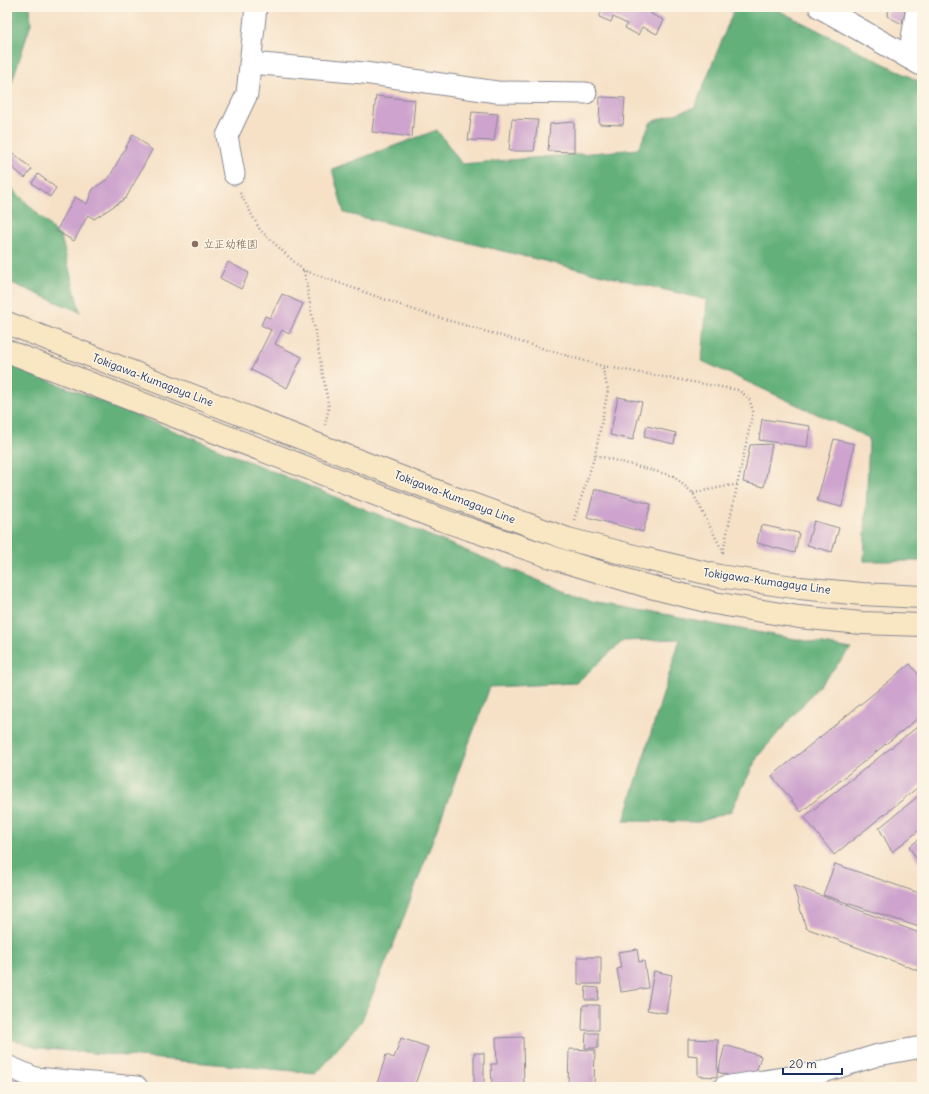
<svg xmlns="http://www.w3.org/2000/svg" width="929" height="1094" viewBox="0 0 929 1094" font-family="Delius,'Klee One',sans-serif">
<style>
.forest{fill:#63b07a;stroke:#3f706c}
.building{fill:#cea4ce}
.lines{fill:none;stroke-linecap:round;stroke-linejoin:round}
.minor-casing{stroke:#888892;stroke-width:23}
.tertiary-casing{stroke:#888892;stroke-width:24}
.secondary-casing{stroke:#888892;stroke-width:24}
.path{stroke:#888892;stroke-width:2.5;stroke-dasharray:1 3;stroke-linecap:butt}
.minor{stroke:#fff;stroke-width:21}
.tertiary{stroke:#fff;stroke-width:22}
.secondary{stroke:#f9e7c3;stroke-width:22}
.education-dot{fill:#8d6e63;stroke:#fcf5e5;stroke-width:1.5}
.labels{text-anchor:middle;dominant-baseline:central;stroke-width:3;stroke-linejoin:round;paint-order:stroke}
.education-label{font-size:11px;fill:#785e54;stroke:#fcf5e5;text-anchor:start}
.street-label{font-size:11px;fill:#1b2f5e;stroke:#fcf5e5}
</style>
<rect width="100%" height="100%" fill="#fcf5e5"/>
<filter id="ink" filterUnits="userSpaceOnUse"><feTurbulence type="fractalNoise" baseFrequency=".025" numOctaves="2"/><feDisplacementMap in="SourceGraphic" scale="8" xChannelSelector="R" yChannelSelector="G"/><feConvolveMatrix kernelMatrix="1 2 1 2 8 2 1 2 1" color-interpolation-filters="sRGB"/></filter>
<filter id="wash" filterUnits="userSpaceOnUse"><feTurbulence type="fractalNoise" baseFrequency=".012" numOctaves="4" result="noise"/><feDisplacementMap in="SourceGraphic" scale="16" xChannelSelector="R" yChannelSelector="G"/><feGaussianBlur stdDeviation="0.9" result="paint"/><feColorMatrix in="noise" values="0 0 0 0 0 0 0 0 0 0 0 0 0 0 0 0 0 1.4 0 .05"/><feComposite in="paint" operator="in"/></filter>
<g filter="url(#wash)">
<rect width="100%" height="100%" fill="#f6e1c7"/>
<path class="forest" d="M 7,7 L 30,7 L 31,24 L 9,91 L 7,90 Z
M 735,7 L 772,7 L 922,83 L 922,561 L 864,561 L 869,438 L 702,361 L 707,300 L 344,213 L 332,169 L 437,130 L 462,164 L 638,149 L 651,122 L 695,107 Z
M 7,183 L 61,237 L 80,312 L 7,281 Z
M 7,364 L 109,404 L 591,602 L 851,649 L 758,756 L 731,811 L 699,822 L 624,821 L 680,639 L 623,641 L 576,683 L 490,687 L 396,938 L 361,1022 L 316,1073 L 37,1048 L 7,1038 Z"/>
<g id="blocks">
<path class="building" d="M 594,7 L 649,7 L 653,9 L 651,14 L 664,20 L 657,34 L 642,27 L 638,35 L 625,28 L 627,24 L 613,17 L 611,22 L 599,17 L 602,11 Z
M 890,7 L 906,7 L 902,24 L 887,16 Z
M 376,96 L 415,100 L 412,137 L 372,132 Z
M 600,97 L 625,98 L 623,125 L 599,124 Z
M 472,112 L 498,114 L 494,141 L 468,140 Z
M 512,119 L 538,120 L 534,151 L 509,151 Z
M 574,122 L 574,152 L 548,151 L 550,124 Z
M 133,134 L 152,150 L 126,198 L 94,219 L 88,215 L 74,241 L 56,231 L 75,197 L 87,204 L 93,189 L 109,178 Z
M 13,153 L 32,169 L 25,178 L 7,163 L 7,159 Z
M 38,174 L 56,188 L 50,197 L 32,183 Z
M 228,262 L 249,273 L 241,289 L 220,278 Z
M 282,294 L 303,304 L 289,334 L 282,330 L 275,344 L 302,357 L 287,388 L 251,370 L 271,330 L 261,325 L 265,316 L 270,318 Z
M 618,397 L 642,402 L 633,440 L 610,435 Z
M 762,419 L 810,426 L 807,447 L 759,440 Z
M 647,426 L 676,433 L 674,444 L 644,437 Z
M 834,439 L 854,444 L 842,507 L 817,501 Z
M 772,444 L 764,487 L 743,482 L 750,445 Z
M 595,489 L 651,504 L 643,532 L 587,517 Z
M 814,521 L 839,528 L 832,552 L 807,545 Z
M 761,525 L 799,533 L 795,553 L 757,543 Z
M 910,664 L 922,679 L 922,715 L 801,812 L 772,776 Z
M 922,723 L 922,784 L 834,855 L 804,817 Z
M 922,793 L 922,828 L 892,852 L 879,828 Z
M 922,837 L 922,867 L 909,847 Z
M 835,864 L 922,894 L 922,928 L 823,895 Z
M 793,885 L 922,934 L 922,972 L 806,928 Z
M 637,949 L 639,962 L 644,961 L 648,988 L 621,992 L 617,969 L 621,968 L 618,952 Z
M 578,957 L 601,957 L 601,984 L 578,984 Z
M 654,971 L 672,975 L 666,1013 L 647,1010 Z
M 586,987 L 599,988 L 598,1000 L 585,1000 Z
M 583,1005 L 599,1005 L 599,1030 L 582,1030 Z
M 586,1033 L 598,1033 L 598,1048 L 585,1048 Z
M 523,1037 L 524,1087 L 492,1087 L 491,1064 L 497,1064 L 496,1038 Z
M 401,1038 L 428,1047 L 414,1087 L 399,1087 L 393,1085 L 392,1087 L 386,1087 L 377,1084 L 386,1055 L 394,1058 Z
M 688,1039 L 718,1040 L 717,1077 L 698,1076 L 698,1056 L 688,1055 Z
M 725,1045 L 761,1056 L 756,1073 L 746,1081 L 718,1072 Z
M 569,1049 L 595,1050 L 594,1086 L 568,1087 Z
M 474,1053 L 484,1053 L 484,1087 L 474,1087 Z
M 7,1075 L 18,1075 L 18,1087 L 7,1087 Z"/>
</g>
</g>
<g filter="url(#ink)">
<use href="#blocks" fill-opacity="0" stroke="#888892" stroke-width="1"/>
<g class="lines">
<defs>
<path id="minor" d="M 909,57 L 917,7
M 250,63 L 364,73 L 497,92 L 586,93
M 234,174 L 227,136 L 247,94 L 256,7
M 7,1066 L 35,1078 L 137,1087
M 724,1087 L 823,1072 L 878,1055 L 922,1047"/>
<path id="tertiary" d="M 820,7 L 922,65"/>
<path id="secondary" d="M 7,323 L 444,494 L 568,539 L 646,559 L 719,576 L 800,588 L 862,594 L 922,597
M 7,351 L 439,519 L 560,560 L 643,585 L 714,603 L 799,617 L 861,623 L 922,625"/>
</defs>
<use href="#minor" class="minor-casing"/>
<use href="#tertiary" class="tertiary-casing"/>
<use href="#secondary" class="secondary-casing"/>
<path class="path" d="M 240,193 L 260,230 L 303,270 L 417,311 L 602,366 L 738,390 L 749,398 L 753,411 L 723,552 L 693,493 L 673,476 L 595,455
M 304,271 L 329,408 L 325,425
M 693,493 L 738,484
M 574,520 L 595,455 L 608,390 L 602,366"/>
<use href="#minor" class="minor"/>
<use href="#tertiary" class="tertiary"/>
<use href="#secondary" class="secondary"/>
</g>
</g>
<circle class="education-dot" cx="195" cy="244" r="4"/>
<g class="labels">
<g class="education-label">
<text x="203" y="244">立正幼稚園</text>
</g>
<g class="street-label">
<text transform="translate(153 380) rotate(21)">Tokigawa-Kumagaya Line</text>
<text transform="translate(455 497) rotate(21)">Tokigawa-Kumagaya Line</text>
<text transform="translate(767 581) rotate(8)">Tokigawa-Kumagaya Line</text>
</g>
</g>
<rect width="929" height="1094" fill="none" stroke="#fcf5e5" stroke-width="24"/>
<path d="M783 1068v6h59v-6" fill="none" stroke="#1b2f5e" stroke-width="2"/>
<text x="789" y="1068" font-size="12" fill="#1b2f5e" stroke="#fcf5e5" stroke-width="3" paint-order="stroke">20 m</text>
</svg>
